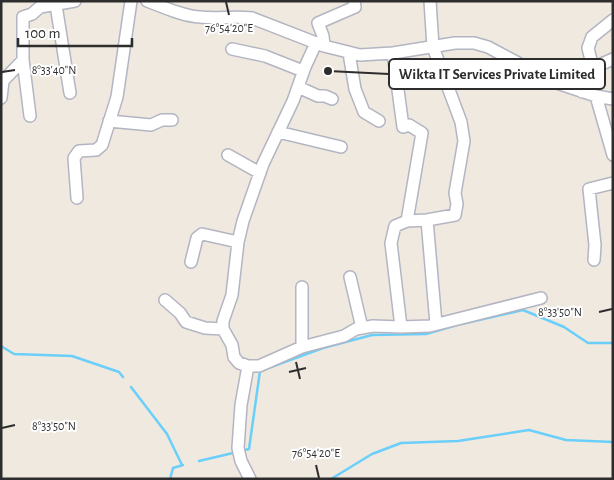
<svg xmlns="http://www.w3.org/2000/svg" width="614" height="480" viewBox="0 0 614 480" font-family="'Alegreya Sans',sans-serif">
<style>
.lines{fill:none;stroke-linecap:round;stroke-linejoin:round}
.stream{stroke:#6acffa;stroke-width:2.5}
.minor-casing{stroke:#b3b5c2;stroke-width:14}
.minor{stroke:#fff;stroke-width:11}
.ticks{fill:none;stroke:#2d2d2d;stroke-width:2}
.ticks-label{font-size:12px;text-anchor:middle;fill:#2d2d2d;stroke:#fff;stroke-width:4;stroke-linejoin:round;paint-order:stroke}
.leader{fill:none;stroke:#2d2d2d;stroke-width:2}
.callout-dot{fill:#2d2d2d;stroke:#fff;stroke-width:2}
.callout{fill:#fff;stroke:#2d2d2d;stroke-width:2}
.callout-label{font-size:15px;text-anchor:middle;font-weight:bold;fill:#2d2d2d}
</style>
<rect width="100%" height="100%" fill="#f0e9df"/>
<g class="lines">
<path class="stream" d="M 1,346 L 14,354 L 72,356 L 119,372 L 123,377
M 131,387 L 167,434 L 182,465
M 245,450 L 249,449 L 260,371 L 323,348 L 372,335 L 426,334 L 457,325 L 523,310 L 564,327 L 588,343 L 613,343
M 199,461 L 233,453
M 170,479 L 173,468 L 183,465
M 331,479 L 372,454 L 401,443 L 458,441 L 529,430 L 566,440 L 613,442"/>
<defs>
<path id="minor" d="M 147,1 C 164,7 182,16 200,17 C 217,19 234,16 252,18 L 324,46 L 360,55 L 393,53 L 455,43 L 474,43 L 488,47 L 554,82 L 596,96 L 613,99
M 56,5 L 70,93
M 324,46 L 323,36 L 318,23 L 355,7 L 354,1
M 232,49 L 265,56 L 303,71
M 349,53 L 355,89 L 364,112 L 379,121
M 393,53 L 403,127 L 409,125 L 422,133 L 407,221
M 23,60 L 30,116
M 593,68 L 588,48 L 592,37 L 613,20
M 298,87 L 318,96 L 325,96 L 332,99
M 582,92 L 593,68 L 613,59
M 596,96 L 613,155
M 1,98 L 3,81 L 23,60 L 23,17 L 32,14 L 40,7 L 75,1
M 109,121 L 151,125 L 162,120 L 172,120
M 278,132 L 341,147
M 228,155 L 260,173
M 77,198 L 74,158 L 79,151 L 96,150 L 102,145 L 117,97 L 131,1
M 427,220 L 455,215 L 457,204 L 455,193 L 464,141 L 461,122 L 433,47 L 430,1
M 594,260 L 595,245 L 589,189 L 613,183
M 191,262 L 197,238 L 202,234 L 238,242
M 350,277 L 362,328
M 165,300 L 180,313 L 186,322 L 205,328 L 223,329
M 401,327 L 391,243 L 395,226 L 407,221 L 427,220 L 436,324
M 302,347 L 302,287
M 248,366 L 259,366 L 302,347 L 344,336 L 356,329 L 373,326 L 401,327 L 430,326 L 541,298
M 250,479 L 241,461 L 238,448 L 241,405 L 248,366 L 239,363 L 234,357 L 232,345 L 223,329 L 223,321 L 232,295 L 238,242 L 243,221 L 263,164 L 293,101 L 305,67 L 316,43"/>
</defs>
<use href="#minor" class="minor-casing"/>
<use href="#minor" class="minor"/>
</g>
<path class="ticks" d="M 226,2 L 229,15M 2,72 L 15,70M 599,312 L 612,309M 296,362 L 300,379M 289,372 L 306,368M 2,428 L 15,425M 316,465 L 319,478"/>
<g class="ticks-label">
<text x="229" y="32">76°54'20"E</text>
<text x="54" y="74">8°33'40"N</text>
<text x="560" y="316">8°33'50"N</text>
<text x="54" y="430">8°33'50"N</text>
<text x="316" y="457">76°54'20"E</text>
</g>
<path class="leader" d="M328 71L389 74"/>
<circle class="callout-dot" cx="328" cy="71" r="5"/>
<rect class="callout" x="389" y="59" width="216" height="30" rx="5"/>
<g class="callout-label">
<text x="497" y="79">Wikta IT Services Private Limited</text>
</g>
<rect width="614" height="480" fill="none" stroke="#2d2d2d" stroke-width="5"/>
<path d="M18 38v8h114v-8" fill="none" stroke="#2d2d2d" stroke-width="2.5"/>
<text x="25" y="38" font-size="15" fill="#2d2d2d" stroke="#ffffff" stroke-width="4" paint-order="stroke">100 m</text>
</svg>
